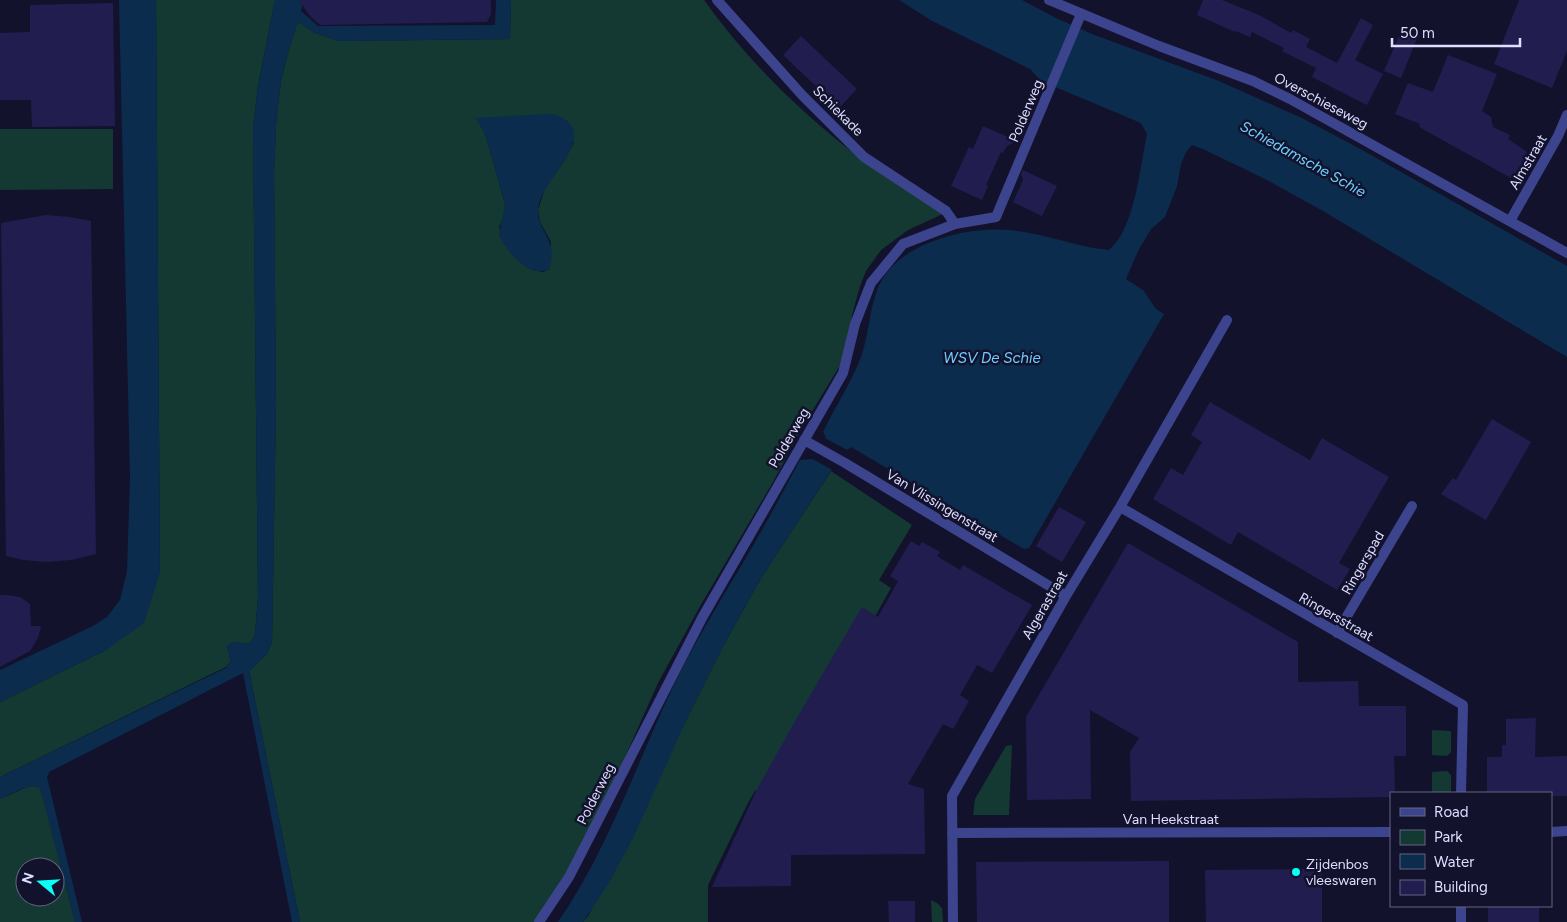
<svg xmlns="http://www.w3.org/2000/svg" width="1567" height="922" viewBox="0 0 1567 922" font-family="Figtree,sans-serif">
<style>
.green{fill:#143832;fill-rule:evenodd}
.water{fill:#0b2c4d}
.pier{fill:#13122d}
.building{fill:#211d4f}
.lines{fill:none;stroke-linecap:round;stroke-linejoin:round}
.minor{stroke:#3c448d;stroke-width:10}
.poi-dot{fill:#0afff6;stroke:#13122d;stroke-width:2}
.labels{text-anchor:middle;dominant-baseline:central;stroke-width:5;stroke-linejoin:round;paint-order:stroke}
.street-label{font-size:14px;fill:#dedfff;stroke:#13122d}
.poi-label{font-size:14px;fill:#dedfff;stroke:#13122d;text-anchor:start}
.water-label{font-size:15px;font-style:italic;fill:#6ccfff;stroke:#13122d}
</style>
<rect width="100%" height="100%" fill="#13122d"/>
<path class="green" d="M 156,0 L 275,0 L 258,86 L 253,128 L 258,597 L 255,635 L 249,644 L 233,642 L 227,646 L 231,661 L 226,667 L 0,777 L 0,702 L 106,650 L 160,572 Z
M 511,0 L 704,0 C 746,59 799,111 856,155 C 884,176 916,194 945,213 L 908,230 L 881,250 L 866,271 L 860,286 L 852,315 L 848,342 L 839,367 L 802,428 L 773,482 L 699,608 L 658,683 L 609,793 L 540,922 L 300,922 L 249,671 L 267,654 L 272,642 L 276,405 L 274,174 L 276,125 L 281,80 L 289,49 L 298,21 L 315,33 L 339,41 L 510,39 ZM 476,118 L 574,142 L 564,161 L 545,188 L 538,210 L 540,222 L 551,242 L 549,269 L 543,272 L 532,270 L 499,228 L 504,216 L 505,204 L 485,133 Z
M 0,129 L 113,129 L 113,189 L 0,190 Z
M 831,471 L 912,525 L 879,580 L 891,588 L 787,774 L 768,788 L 755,791 L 748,803 L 708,885 L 708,922 L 583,922 L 588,916 L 722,648 L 761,578 Z
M 1432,730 L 1451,731 L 1451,752 L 1447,756 L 1432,755 Z
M 1012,745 L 1009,815 L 973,815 L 975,799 L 1006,746 Z
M 1447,771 L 1451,775 L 1451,793 L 1432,793 L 1432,772 Z
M 35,786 L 40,788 L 42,793 L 75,922 L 0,922 L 0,799 L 27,787 ZM 25,867 L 55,867 L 55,897 L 25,897 Z
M 931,900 L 937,903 L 942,908 L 943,922 L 932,922 Z"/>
<path class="water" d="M 119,0 L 156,0 L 160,572 L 144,623 L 106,650 L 0,702 L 0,670 L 93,626 L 107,617 L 120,600 L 127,571 L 130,478 Z
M 275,0 L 303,0 L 301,11 L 318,26 L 495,25 L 496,0 L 511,0 L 510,39 L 339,41 L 315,33 L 298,22 L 289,49 L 281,80 L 276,125 L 274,174 L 276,405 L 272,642 L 267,654 L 249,671 L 300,922 L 292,922 L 243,673 L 49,772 L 47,777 L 82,922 L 75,922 L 40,788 C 27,783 12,794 0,799 L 0,777 L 226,668 L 231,661 L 227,646 L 233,642 L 249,644 L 255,635 L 258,597 L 253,128 L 258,86 Z
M 899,0 L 1022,0 L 1056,18 L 1092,34 L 1219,81 L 1302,118 L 1364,151 L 1567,266 L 1567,357 L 1323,211 L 1265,179 L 1205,150 L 1192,145 L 1186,152 L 1181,164 L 1177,186 L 1165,217 L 1151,229 L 1138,251 L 1126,279 L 1143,290 L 1156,309 L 1164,314 L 1029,548 L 1024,549 L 851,447 L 847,450 L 845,449 L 761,578 L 722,648 L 690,712 L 633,838 L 610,881 L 583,922 L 558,922 C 607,851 635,768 671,691 C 693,644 721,600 747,556 C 766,524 783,492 800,460 L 812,459 L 826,437 L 823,432 C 835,407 851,383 861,357 C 869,335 869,310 878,288 C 896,243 966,226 1009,230 C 1044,233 1075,247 1109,250 C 1135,229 1140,166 1147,134 L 1141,123 L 1041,81 L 1030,69 L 932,21 Z
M 553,114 C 608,131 538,180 538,210 C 538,234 559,239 549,269 C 528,279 508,252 499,236 L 505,204 L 485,133 L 475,118 Z"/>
<path class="pier" d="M 823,437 L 849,451 L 846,452 L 834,471 L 809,457 Z"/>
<path class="building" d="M 299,0 L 491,0 L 491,14 L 487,22 L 320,25 L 309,15 Z
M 1203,0 L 1222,0 L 1259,15 L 1291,33 L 1293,30 L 1310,39 L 1306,47 L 1337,63 L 1361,18 L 1373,25 L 1355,60 L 1383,74 L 1367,105 L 1312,77 L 1316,68 L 1282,51 L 1284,48 L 1252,32 L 1250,37 L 1236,31 L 1235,32 L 1197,15 Z
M 1519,0 L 1567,0 L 1567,51 L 1552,88 L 1494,64 Z
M 113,3 L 115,126 L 32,127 L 31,100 L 0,100 L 0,33 L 30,32 L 30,5 Z
M 1402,29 L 1418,36 L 1401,78 L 1384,71 Z
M 801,36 L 857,89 L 839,108 L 783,55 Z
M 1448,55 L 1497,74 L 1482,111 L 1491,117 L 1493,127 L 1510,135 L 1508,139 L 1527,152 L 1524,157 L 1527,159 L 1511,178 L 1419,127 L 1420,124 L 1395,114 L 1408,83 L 1433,92 Z
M 983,126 L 1017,141 L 1007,146 L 1003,153 L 1001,152 L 986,185 L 988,186 L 982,200 L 951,186 L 969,147 L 973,149 Z
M 1023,170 L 1057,186 L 1042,216 L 1013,202 L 1023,180 L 1021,174 Z
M 46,215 L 70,217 L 91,221 L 96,554 L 71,560 L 46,562 L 23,560 L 6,556 L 1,223 Z
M 1210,402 L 1310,460 L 1322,438 L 1389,477 L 1339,563 L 1350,569 L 1337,590 L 1238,532 L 1231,545 L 1153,499 L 1171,468 L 1183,475 L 1202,442 L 1191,435 Z
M 1492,419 L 1531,442 L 1486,520 L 1441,494 L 1453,478 L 1456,480 Z
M 1059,507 L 1086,522 L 1062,562 L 1036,546 Z
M 911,541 L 919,546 L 922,542 L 940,552 L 937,556 L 960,570 L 963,565 L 1032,605 L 992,673 L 977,665 L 960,695 L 969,701 L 953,729 L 943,724 L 908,784 L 924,789 L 925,854 L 791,855 L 791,886 L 712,887 L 756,791 L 794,723 L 862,607 L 878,617 L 898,581 L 890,576 Z
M 1128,543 L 1298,642 L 1298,682 L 1358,681 L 1359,706 L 1406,706 L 1406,756 L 1394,756 L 1395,793 L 1391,793 L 1391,797 L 1131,801 L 1130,752 L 1139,738 L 1090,710 L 1091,799 L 1027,800 L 1026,717 Z
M 0,595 L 7,595 L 20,597 L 30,604 L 31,626 L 41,626 L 38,638 L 30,651 L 0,667 Z
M 1536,718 L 1535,757 L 1567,756 L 1567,796 L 1551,796 L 1551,793 L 1487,793 L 1487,757 L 1502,757 L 1502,745 L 1506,745 L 1506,719 Z
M 1169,861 L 1169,922 L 977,922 L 976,862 Z
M 1322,869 L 1322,922 L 1206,922 L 1205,870 Z
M 888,901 L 915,901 L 915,922 L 889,922 Z
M 1488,906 L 1539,906 L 1539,922 L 1488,922 Z"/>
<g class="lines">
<path class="minor" d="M 717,0 L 802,95 L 864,157 L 946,211 L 955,224
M 1049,0 L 1159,46 L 1253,81 L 1290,99 L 1567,253
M 1510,221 L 1558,136 L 1567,115
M 804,440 L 845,463 L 1066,596
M 1120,507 L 1463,705 L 1461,793
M 1337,633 L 1412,506
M 1551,832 L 1567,831
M 952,833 L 1391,832
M 1461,906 L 1461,922
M 539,922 L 569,877 L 702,618 L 843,373 L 855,324 L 871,283 L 903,244 L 955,224 L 996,217 L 1081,14
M 953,922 L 952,796 L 1066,596 L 1120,507 L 1227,320"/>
</g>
<circle class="poi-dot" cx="1296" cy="872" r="5"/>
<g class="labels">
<g class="street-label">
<text transform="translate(1321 101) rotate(28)">Overschieseweg</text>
<text transform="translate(838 111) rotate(45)">Schiekade</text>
<text transform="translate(1026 111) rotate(-67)">Polderweg</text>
<text transform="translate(1528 162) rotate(-60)">Almstraat</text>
<text transform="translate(789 438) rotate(-60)">Polderweg</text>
<text transform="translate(942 506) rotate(31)">Van Vlissingenstraat</text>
<text transform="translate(1363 563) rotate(-60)">Ringerspad</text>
<text transform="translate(1045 605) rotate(-60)">Algerastraat</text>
<text transform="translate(1336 617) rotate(30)">Ringersstraat</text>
<text transform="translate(596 794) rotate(-63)">Polderweg</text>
<text x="1171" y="819">Van Heekstraat</text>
</g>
<g class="poi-label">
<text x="1306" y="864">Zijdenbos<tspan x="1306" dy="16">vleeswaren</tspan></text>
</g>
<g class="water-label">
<text transform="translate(1303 159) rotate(29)">Schiedamsche Schie</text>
<text x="992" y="358">WSV De Schie</text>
</g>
</g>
<rect x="1390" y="792" width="162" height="115" fill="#13122d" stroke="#646481"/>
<rect x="1400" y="808" width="25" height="8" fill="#3c448d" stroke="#646481"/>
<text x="1434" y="817" font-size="15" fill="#dedfff">Road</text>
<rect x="1400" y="830" width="25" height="15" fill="#143832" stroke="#646481"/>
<text x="1434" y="842" font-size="15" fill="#dedfff">Park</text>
<rect x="1400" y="854" width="25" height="15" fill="#0b2c4d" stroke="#646481"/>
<text x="1434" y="867" font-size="15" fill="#dedfff">Water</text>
<rect x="1400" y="880" width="25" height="15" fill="#211d4f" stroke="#646481"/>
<text x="1434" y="892" font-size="15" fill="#dedfff">Building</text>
<g transform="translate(40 882) rotate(288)"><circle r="24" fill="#13122d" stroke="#646481"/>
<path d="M0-4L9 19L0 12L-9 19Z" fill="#0afff6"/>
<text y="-8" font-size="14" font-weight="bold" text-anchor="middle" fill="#dedfff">N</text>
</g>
<path d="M1392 38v8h128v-8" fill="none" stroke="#dedfff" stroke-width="2.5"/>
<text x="1400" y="38" font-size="15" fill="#dedfff" stroke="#13122d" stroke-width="4" paint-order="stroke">50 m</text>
</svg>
